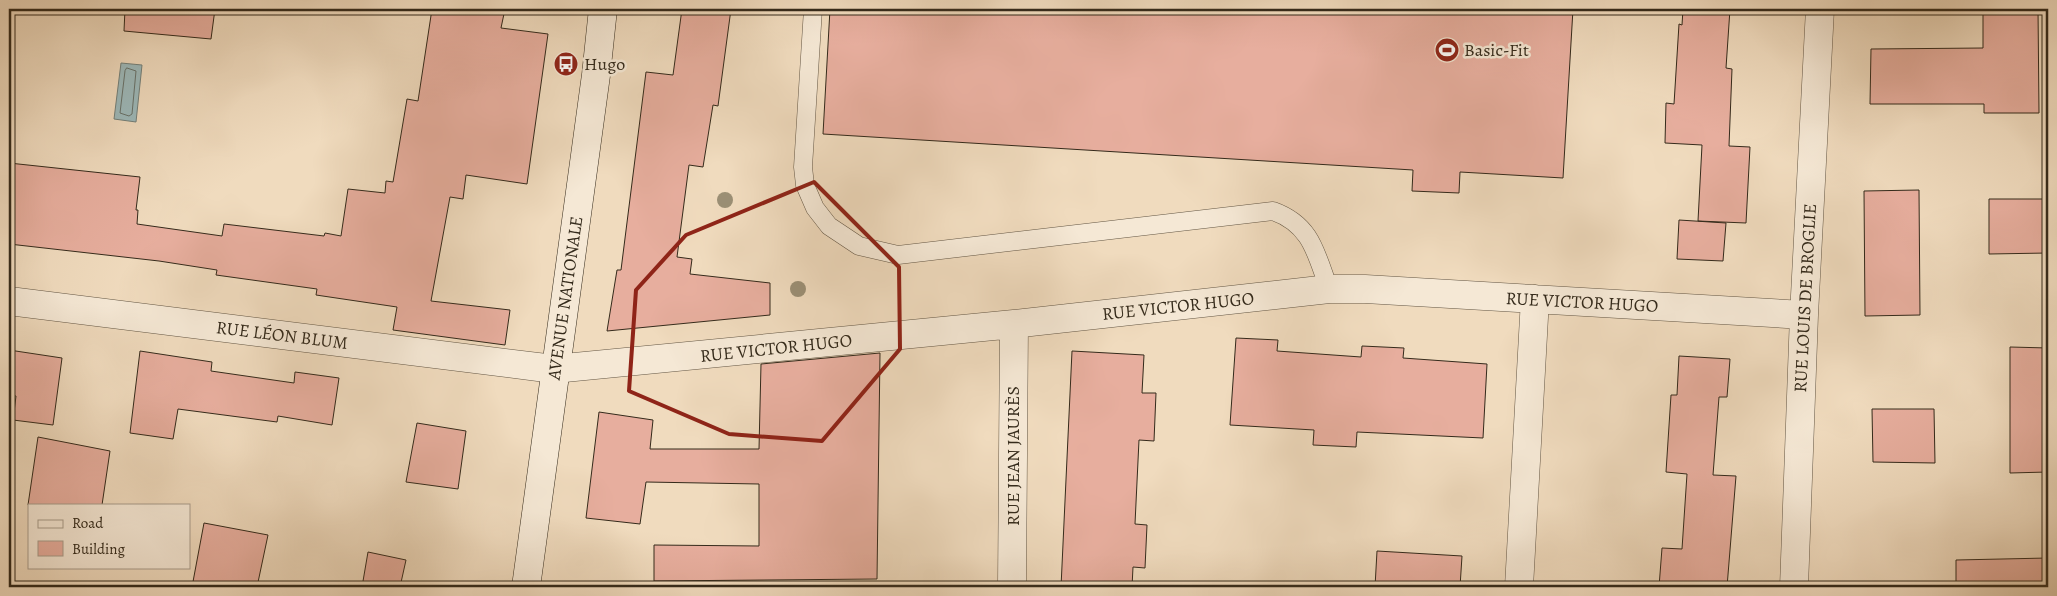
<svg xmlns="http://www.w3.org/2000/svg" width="2057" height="596" viewBox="0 0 2057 596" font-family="Alegreya,serif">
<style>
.water{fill:#9db9ba;stroke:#73807a}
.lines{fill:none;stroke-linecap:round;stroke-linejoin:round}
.shore{stroke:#68726a;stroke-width:1}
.building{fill:#e7ae9e;stroke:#342a1b}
.service-casing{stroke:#635644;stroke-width:19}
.minor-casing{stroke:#635644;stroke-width:29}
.secondary-casing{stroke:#342a1b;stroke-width:29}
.service{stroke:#f5e8d5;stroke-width:18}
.minor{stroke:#f5e8d5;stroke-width:28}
.secondary{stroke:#f5e8d5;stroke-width:28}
.tree{fill:#9b8f75}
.marked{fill:none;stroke:#8f2418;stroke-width:4;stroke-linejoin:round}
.labels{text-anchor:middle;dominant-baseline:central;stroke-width:5;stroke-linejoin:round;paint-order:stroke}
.poi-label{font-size:18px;fill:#342a1b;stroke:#f5e8d5;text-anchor:start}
.street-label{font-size:18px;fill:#342a1b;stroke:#f5e8d5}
</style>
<rect width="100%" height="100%" fill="#f0dbbe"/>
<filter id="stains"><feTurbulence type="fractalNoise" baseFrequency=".004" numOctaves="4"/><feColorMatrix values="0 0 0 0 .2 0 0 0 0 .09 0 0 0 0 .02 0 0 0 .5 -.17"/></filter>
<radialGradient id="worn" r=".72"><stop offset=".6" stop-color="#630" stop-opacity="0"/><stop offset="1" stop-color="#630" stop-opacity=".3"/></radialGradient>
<path class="water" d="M 121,63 L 142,65 L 136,122 L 114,119 Z"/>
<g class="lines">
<path class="shore" d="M 127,68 L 136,71 L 132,114 L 129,116 L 120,113 L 125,71 Z"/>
</g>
<path class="building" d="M 125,9 L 215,9 L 211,39 L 124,31 Z
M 432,9 L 505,9 L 501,28 L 548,34 L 527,184 L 466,175 L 463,199 L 450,197 L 431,301 L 510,310 L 505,345 L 393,330 L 397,307 L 316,295 L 317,289 L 216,275 L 217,270 L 159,261 L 9,244 L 9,163 L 140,177 L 136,210 L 138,210 L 137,224 L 222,236 L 224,224 L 324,236 L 325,233 L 341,236 L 348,189 L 385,193 L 386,181 L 393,182 L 407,99 L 418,101 Z
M 682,9 L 731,9 L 718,106 L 713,105 L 703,167 L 689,165 L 677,257 L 692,259 L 690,274 L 770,283 L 770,315 L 607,331 L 617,270 L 621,270 L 646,72 L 673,75 Z
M 830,9 L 1573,9 L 1563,178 L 1460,172 L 1459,193 L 1412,191 L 1413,170 L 823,134 Z
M 1683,9 L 1730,9 L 1726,68 L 1732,69 L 1729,146 L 1750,147 L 1746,223 L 1698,221 L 1702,145 L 1665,143 L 1666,103 L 1674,104 L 1679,24 L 1682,25 Z
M 1983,9 L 2038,9 L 2039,113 L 1984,113 L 1984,104 L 1870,104 L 1871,49 L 1983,48 Z
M 1919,190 L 1920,315 L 1865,316 L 1864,191 Z
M 1989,199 L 2048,199 L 2048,253 L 1989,254 Z
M 1679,220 L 1726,223 L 1723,261 L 1677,259 Z
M 1236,338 L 1278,340 L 1277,351 L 1361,357 L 1362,346 L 1404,348 L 1403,358 L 1487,364 L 1483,438 L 1357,432 L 1356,447 L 1313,445 L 1314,430 L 1230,425 Z
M 2010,347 L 2048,348 L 2048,472 L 2010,473 Z
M 9,350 L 62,358 L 53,425 L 13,420 L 16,396 L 9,395 Z
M 140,351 L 212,362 L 211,371 L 294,383 L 295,372 L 339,378 L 332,425 L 278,416 L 277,422 L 178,409 L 173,439 L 130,433 Z
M 1072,351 L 1144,355 L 1142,393 L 1156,393 L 1154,441 L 1139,440 L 1135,524 L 1147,525 L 1145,568 L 1133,567 L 1132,587 L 1061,587 Z
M 880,353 L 877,579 L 654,581 L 654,545 L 759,546 L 759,484 L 646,482 L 640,524 L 586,518 L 599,412 L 653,420 L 650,449 L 759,449 L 761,364 Z
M 1679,356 L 1730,359 L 1727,397 L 1719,397 L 1713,475 L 1736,476 L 1727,587 L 1659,587 L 1662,548 L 1682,549 L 1687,474 L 1666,472 L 1671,395 L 1677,395 Z
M 1872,409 L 1934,409 L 1935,463 L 1873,462 Z
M 417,423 L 466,431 L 458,489 L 406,482 Z
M 38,437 L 110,451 L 102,505 L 28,505 Z
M 204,523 L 268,535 L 257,587 L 192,587 Z
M 1377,551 L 1462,556 L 1460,587 L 1375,587 Z
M 368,552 L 406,560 L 400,587 L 362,587 Z
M 2048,558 L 2048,587 L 1956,587 L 1956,560 Z"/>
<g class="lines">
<defs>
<path id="service" d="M 813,9 L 803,167 L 805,185 L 815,208 L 829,226 L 859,246 L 898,255 L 1273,211 C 1312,225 1316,254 1329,289"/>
<path id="minor" d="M 9,301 L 554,369 L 1014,324 L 1329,289 L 1365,289 L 1804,315
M 1012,587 L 1014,324
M 1519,587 L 1535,299
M 1794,587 L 1804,315 L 1820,9"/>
<path id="secondary" d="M 526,587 L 596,75 L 603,9"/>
</defs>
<use href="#service" class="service-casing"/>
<use href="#minor" class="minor-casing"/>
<use href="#secondary" class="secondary-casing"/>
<use href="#service" class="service"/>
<use href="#minor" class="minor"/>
<use href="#secondary" class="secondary"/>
</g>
<g class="tree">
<circle cx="725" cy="200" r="8"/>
<circle cx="798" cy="289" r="8"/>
</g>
<path class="marked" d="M 814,182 L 899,267 L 900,349 L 822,441 L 729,434 L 629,391 L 636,290 L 686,235 Z"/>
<defs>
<symbol id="stadium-disc" viewBox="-11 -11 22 22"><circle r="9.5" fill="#8f2418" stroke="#f5e8d5"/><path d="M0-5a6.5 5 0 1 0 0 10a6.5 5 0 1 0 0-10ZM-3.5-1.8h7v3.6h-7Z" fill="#fff"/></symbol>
<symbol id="bus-disc" viewBox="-11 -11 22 22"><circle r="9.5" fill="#8f2418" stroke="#f5e8d5"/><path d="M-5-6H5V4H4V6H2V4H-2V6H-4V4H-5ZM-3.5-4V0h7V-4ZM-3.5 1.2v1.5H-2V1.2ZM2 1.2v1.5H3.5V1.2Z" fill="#fff"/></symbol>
</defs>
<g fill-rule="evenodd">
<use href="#stadium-disc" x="1433" y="36" width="28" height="28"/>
<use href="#bus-disc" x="552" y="50" width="28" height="28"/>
</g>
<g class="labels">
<g class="poi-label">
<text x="1464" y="50">Basic-Fit</text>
<text x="584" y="64">Hugo</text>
</g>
<g class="street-label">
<text transform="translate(565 298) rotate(-82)">AVENUE NATIONALE</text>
<text transform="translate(1805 298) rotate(-87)">RUE LOUIS DE BROGLIE</text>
<text transform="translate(1582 302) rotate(3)">RUE VICTOR HUGO</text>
<text transform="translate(1178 306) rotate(-6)">RUE VICTOR HUGO</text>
<text transform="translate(282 335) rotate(7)">RUE LÉON BLUM</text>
<text transform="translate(776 348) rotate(-6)">RUE VICTOR HUGO</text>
<text transform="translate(1013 456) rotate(-90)">RUE JEAN JAURÈS</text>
</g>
</g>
<rect width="2057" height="596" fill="none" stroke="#f0dbbe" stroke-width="30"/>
<rect x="10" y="10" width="2037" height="576" fill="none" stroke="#342a1b" stroke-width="2.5"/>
<rect x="15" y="15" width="2027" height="566" fill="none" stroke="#342a1b"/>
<rect x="28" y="504" width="162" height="65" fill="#f5e8d5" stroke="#a89c8b"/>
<rect x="38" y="520" width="25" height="8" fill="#f5e8d5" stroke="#a89c8b"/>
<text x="72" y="528" font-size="15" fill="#342a1b">Road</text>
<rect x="38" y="541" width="25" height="15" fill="#e7ae9e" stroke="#a89c8b"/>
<text x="72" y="554" font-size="15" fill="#342a1b">Building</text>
<rect width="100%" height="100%" filter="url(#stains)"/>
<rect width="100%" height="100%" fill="url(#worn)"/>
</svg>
